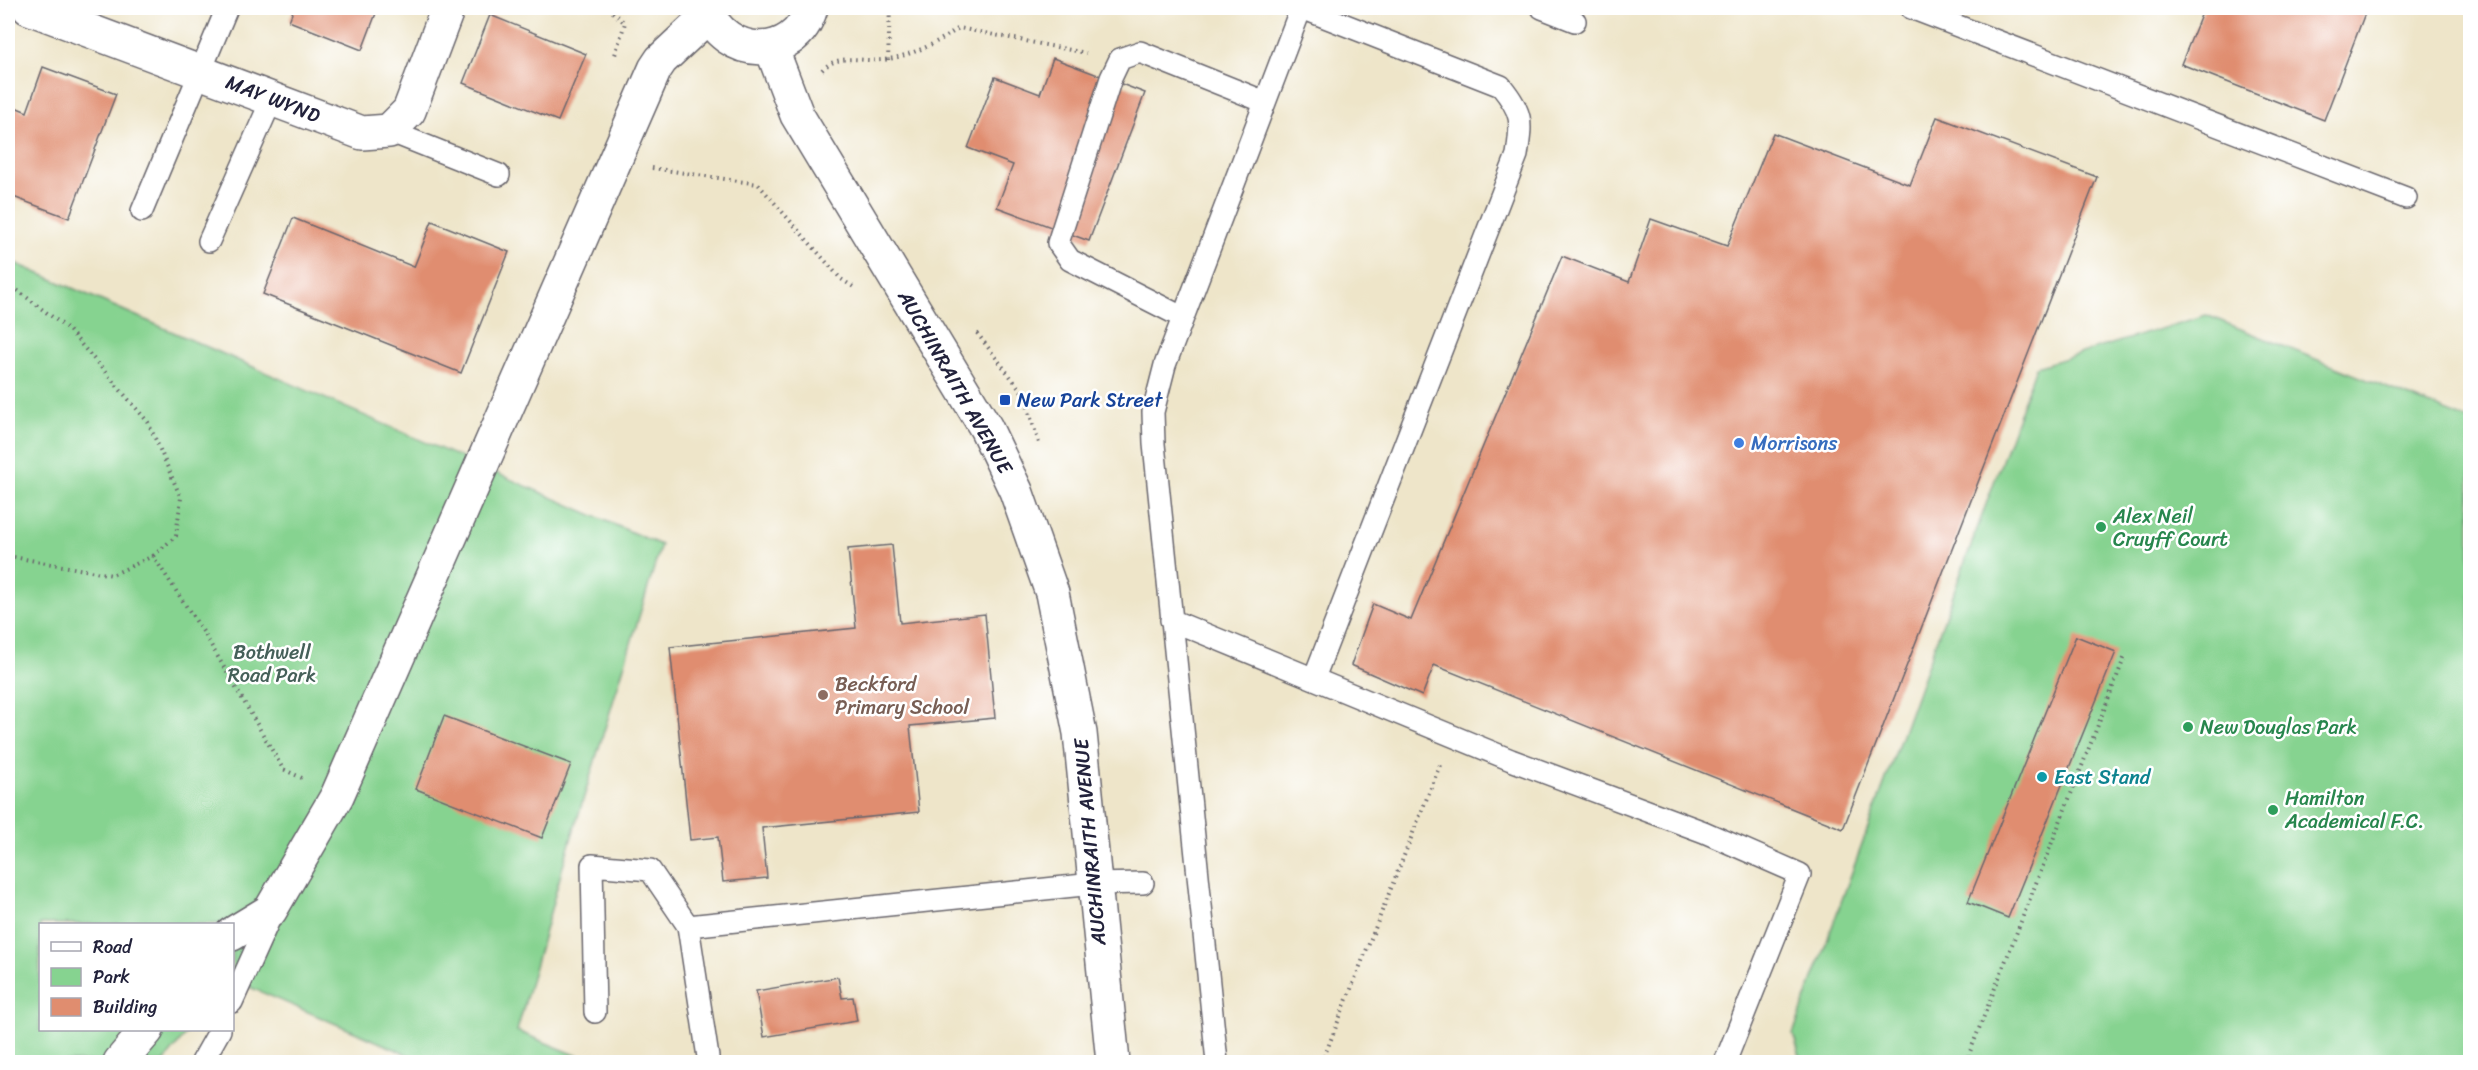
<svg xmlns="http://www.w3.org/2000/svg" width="2478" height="1070" viewBox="0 0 2478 1070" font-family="Sriracha,sans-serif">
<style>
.park{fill:#86d390;stroke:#547a66;stroke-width:1.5}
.building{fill:#e08d6f}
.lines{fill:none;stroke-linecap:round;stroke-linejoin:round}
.lane-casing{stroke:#69666d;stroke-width:24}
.street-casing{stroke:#69666d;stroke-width:36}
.path{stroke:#69666d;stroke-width:4;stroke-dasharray:1.5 4.5;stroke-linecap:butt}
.lane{stroke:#fff;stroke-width:21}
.street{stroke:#fff;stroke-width:33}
.transit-dot{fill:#1a4fb4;stroke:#fff;stroke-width:2}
.shop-dot{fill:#3f7fe0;stroke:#fff;stroke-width:2}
.leisure-dot{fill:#2e9e5b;stroke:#fff;stroke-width:2}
.education-dot{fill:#8d6e63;stroke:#fff;stroke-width:2}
.culture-dot{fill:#0f9aa8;stroke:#fff;stroke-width:2}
.labels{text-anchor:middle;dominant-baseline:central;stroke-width:5;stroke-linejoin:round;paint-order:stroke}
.street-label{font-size:20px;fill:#22223b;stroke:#fff}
.transit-label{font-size:20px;fill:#164399;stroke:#fff;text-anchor:start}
.shop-label{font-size:20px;fill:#366cbe;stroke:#fff;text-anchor:start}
.leisure-label{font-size:20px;fill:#27864d;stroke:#fff;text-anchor:start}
.park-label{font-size:20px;fill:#456059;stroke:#fff}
.education-label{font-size:20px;fill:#785e54;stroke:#fff;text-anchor:start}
.culture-label{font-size:20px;fill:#0d838f;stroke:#fff;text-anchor:start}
</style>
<rect width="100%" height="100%" fill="#fff"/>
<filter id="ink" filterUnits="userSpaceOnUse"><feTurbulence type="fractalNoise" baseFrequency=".0167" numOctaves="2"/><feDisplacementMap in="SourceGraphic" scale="12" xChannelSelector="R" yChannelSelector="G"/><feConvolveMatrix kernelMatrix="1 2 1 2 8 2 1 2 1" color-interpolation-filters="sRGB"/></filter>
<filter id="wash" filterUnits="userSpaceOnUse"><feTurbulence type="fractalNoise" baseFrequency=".008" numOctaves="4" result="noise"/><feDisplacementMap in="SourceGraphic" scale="24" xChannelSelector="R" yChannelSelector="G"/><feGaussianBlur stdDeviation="1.35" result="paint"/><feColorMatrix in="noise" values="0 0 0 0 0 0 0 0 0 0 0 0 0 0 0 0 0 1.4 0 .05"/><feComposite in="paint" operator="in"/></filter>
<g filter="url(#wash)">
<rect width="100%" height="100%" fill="#eee5c9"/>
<path class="park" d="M 8,260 L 661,545 L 565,859 L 517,1031 L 593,1062 L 425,1062 L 233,980 L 232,924 L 40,924 L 40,1030 L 189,1030 L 164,1062 L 8,1062 Z
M 2206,315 L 2470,421 L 2470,1062 L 1802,1062 L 1793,1034 L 2036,367 Z"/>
<g id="blocks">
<path class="building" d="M 294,8 L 378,8 L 362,50 L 289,21 Z
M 2204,8 L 2367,8 L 2324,120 L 2181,64 Z
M 490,15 L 586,54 L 558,121 L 463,83 Z
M 1053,58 L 1145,93 L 1089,241 L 997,207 L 1013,165 L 968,148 L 995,77 L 1040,94 Z
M 43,67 L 116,94 L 69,218 L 8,195 L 8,104 L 27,112 Z
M 1937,117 L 2097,177 L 1843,829 L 1434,665 L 1422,696 L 1351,665 L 1373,604 L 1411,620 L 1562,256 L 1629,282 L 1651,219 L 1727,246 L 1773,133 L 1910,185 Z
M 293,218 L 414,267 L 432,221 L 509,252 L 461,373 L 263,294 Z
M 892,545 L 900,623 L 985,614 L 995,718 L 910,726 L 919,812 L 762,828 L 767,878 L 723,882 L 718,837 L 690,840 L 670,647 L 856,628 L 848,549 Z
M 2076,636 L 2116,652 L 2008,918 L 1968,902 Z
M 444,716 L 571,764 L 542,838 L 416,789 Z
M 838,977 L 842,998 L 853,997 L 857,1021 L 764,1037 L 756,991 Z"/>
</g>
</g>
<g filter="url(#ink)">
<use href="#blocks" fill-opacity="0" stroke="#69666d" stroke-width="1.5"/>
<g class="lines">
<defs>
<path id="lane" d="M 1302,8 L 1501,86 C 1523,113 1522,121 1517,155 L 1314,678
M 1542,8 L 1575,21
M 1911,8 L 2406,198
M 389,131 L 499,175
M 142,211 L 227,8
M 209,241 L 272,99
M 1182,317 L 1070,260 L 1058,243 L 1111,78 L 1120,59 L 1140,52 L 1265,102
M 1171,620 L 1511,760 L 1704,832 L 1800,874 L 1725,1062
M 232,1002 L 274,909
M 595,1012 L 592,865 L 650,870 L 688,926
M 708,1057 L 688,926 L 1093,884 L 1143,883
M 202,1062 L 220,1030
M 1217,1062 L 1154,444 L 1153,412 L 1165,365 L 1301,8"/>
<path id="street" d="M 29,8 L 362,133 L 389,131 L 409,111 L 448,8
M 706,8 C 724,59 795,63 811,8
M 771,47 L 797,115 L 986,428 L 1016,491 L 1052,593 L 1080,733 L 1113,1062
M 232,934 L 270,911 L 337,796 L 655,69 L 661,60 L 709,15
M 120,1062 L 147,1030"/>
</defs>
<use href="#lane" class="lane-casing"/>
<use href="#street" class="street-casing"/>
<path class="path" d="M 608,8 L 625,23 L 614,58
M 888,60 L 890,8
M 822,70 C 840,51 866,64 889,59 C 915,54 937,43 959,28 L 1086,53
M 652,168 L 758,184 L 841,279 L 855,288
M 8,283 L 68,329 L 148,422 L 181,498 L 176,536 L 153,556
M 977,333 L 1023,393 L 1039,443
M 8,556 L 112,575 L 153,556 L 204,633 L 283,769 L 304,779
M 1322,1062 L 1440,765
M 1966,1062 L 2125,656"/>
<use href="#lane" class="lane"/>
<use href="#street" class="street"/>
</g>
</g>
<rect class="transit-dot" x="999" y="394" width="12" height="12" rx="3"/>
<circle class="shop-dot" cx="1739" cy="443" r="6"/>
<g class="leisure-dot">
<circle cx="2101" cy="527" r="6"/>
<circle cx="2188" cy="727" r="6"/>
<circle cx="2273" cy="810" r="6"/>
</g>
<circle class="education-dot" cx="823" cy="695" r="6"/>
<circle class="culture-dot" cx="2042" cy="777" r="6"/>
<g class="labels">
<g class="street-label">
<text transform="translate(273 99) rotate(21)">MAY WYND</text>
<text transform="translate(955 382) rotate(60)">AUCHINRAITH AVENUE</text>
<text transform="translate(1090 842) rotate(-95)">AUCHINRAITH AVENUE</text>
</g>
<g class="transit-label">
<text x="1017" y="400">New Park Street</text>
</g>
<g class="shop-label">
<text x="1751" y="443">Morrisons</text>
</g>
<g class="leisure-label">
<text x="2113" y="516">Alex Neil<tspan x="2113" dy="23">Cruyff Court</tspan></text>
<text x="2200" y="727">New Douglas Park</text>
<text x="2285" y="798">Hamilton<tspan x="2285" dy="23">Academical F.C.</tspan></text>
</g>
<g class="park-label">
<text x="272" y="652">Bothwell<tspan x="272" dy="23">Road Park</tspan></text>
</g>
<g class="education-label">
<text x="835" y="684">Beckford<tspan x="835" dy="23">Primary School</tspan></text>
</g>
<g class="culture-label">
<text x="2054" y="777">East Stand</text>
</g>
</g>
<rect width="2478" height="1070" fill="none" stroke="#fff" stroke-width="30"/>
<rect x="39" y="923" width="195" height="108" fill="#ffffff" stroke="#a7a7b1" stroke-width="1.5"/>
<rect x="51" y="942" width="30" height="9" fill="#ffffff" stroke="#a7a7b1" stroke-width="1.5"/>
<text x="93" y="953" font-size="18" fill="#22223b">Road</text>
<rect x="51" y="968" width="30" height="18" fill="#86d390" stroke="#a7a7b1" stroke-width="1.5"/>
<text x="93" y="983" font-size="18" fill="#22223b">Park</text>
<rect x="51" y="998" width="30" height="18" fill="#e08d6f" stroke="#a7a7b1" stroke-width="1.5"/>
<text x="93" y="1013" font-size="18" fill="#22223b">Building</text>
</svg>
